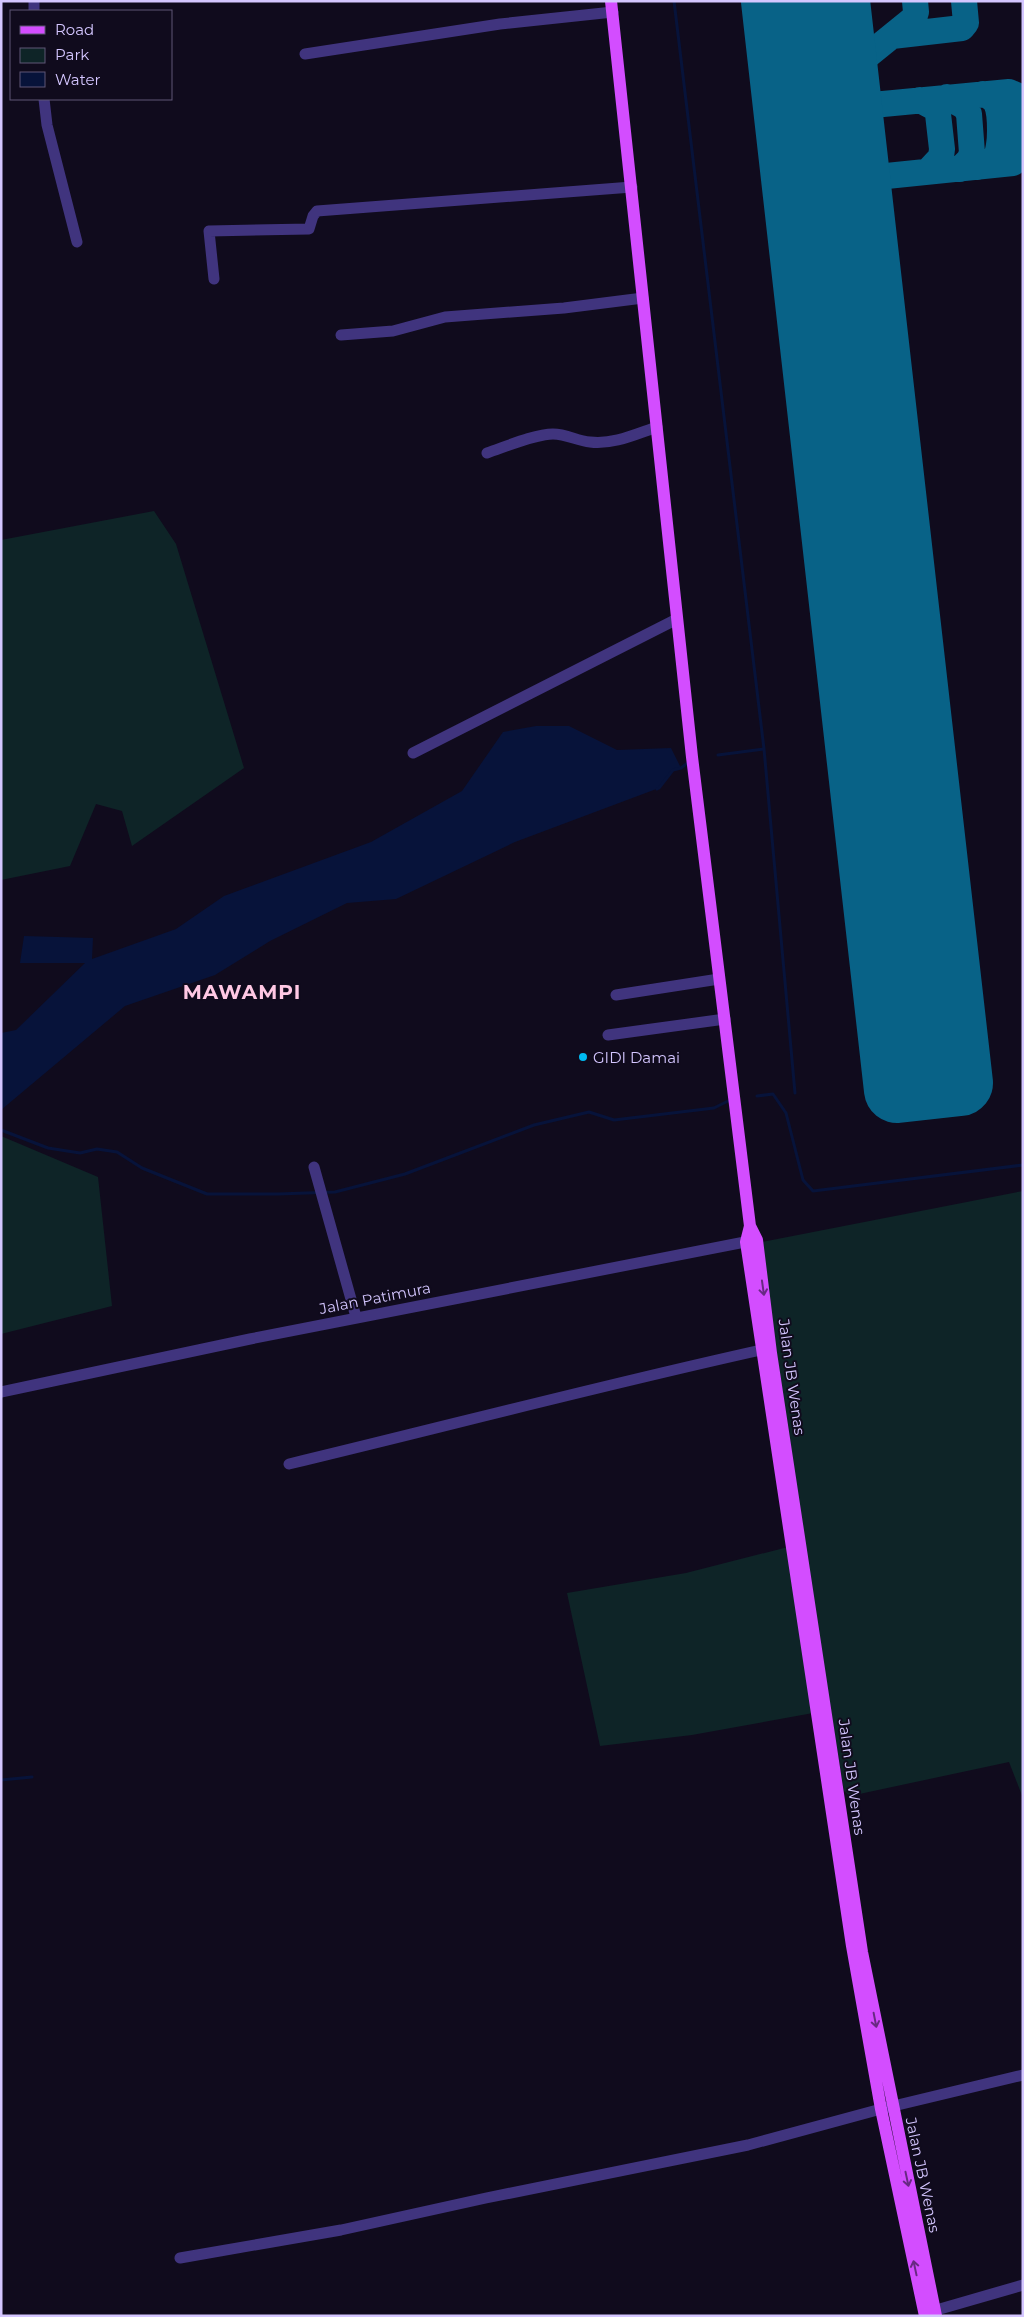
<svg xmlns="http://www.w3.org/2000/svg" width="1024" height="2317" viewBox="0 0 1024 2317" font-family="Montserrat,sans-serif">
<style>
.green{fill:#0e2427}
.water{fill:#07133a}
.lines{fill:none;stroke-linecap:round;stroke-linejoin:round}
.stream{stroke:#07133a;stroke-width:3}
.taxiway{stroke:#086287;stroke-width:26}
.runway{stroke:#086287;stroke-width:66}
.minor{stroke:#40347e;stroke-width:11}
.major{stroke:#d34dff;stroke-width:12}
.oneway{stroke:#682983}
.poi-dot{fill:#00baf1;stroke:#100b1d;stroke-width:2}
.labels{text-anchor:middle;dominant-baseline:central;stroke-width:4;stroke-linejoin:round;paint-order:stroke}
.poi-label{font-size:15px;fill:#d4c6ff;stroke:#100b1d;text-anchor:start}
.street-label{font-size:15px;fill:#d4c6ff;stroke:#100b1d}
.district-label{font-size:20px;font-weight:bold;letter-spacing:1px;fill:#ffc8e4;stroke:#100b1d}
</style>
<rect width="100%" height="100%" fill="#100b1d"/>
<path class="green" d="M 154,511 L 176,544 L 244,768 L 132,846 L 122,811 L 96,804 L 70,866 L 1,880 L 1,540 Z
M 1,1136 L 98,1177 L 112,1306 L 1,1334 Z
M 1023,1191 L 1023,1798 L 1009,1762 L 850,1796 L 844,1791 C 814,1608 785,1426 762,1242 Z
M 788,1547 L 813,1713 L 692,1735 L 600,1746 L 567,1593 L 686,1573 Z"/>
<path class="water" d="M 536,726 L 569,726 L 617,750 L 671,748 L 681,768 L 673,770 L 659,788 L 515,842 L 396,899 L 347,903 L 270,941 L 215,975 L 125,1006 L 1,1110 L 1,1033 L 16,1030 L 85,963 L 20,963 L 24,936 L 93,938 L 92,959 L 176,929 L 224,896 L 371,842 L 462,791 L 503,732 Z"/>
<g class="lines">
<path class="stream" d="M 674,1 L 764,749 L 795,1093
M 718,755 L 764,749
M 657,789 L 659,788 L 673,770 L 681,768 L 689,762
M 757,1096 L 773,1094 L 786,1113 L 803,1180 L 813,1191 L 1023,1165
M 1,1130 L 48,1148 L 80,1153 L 97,1149 L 117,1152 L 142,1168 L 207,1194 L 278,1194 L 335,1192 L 405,1174 L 534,1125 L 589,1112 L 614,1120 L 714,1108 L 728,1101
M 1,1780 L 32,1777"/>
<path class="taxiway" d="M 892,36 L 962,28 L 966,23 L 964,1
M 812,42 C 822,61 834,70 856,65
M 947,97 L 965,107 L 969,114 L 972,153 L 969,160 L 960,169
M 819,100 L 856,65 L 914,18 L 916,12 L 915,1
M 920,100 L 935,108 L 938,114 L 942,149 L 941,157 L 927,172
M 820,110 L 1009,92 L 1016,95 L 1018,101 C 1019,118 1024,152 1013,163 L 828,182
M 978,167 C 984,165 991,162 995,157 C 1002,148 1001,113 996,103 C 993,98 988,96 983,94"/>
<path class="runway" d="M 774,1 L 897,1090 L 960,1083 L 837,1"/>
<path class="minor" d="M 34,1 L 34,11
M 305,54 L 500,24 L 613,12
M 44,99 L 47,125 L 77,242
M 214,279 L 209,231 L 309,229 L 313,216 L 317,211 L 632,187
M 341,335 L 393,331 L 445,317 L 564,308 L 643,298
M 487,453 C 505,447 535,434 553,434 C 567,434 577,441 590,442 C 613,445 636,434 657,427
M 413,753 L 677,619
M 616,995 L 719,979
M 608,1035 L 725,1019
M 314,1167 L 356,1317
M 1,1392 L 250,1339 L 755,1240
M 289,1464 C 447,1426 603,1385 761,1350
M 180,2258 L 341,2230 L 486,2198 L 748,2145 L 881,2109 L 1023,2075
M 926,2313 L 1023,2285"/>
<path class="major" d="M 611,1 L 692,757 L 750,1226 L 757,1240 L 771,1353 L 862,1952 L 936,2316
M 750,1226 L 746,1242 L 852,1946 L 881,2109 L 925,2316"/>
</g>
<defs><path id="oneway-shaft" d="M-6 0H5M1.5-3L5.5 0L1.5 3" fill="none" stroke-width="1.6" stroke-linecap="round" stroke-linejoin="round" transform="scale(1.25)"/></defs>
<g class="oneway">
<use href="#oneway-shaft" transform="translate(763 1288) rotate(82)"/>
<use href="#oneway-shaft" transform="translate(875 2020) rotate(79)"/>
<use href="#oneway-shaft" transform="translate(907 2179) rotate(78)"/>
<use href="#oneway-shaft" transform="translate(915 2268) rotate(-102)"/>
</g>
<circle class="poi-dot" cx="583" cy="1057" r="5"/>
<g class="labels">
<g class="poi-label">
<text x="593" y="1057">GIDI Damai</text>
</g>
<g class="street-label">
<text transform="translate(375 1298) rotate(-11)">Jalan Patimura</text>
<text transform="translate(792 1377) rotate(82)">Jalan JB Wenas</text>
<text transform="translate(852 1777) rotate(82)">Jalan JB Wenas</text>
<text transform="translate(923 2175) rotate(78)">Jalan JB Wenas</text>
</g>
<g class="district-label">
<text x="242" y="992">MAWAMPI</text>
</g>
</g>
<rect width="1024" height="2317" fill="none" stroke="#d4c6ff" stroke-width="5"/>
<rect x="10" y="10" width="162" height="90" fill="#100b1d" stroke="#5e5677"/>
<rect x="20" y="26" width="25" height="8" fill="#d34dff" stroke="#5e5677"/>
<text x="55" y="35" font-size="15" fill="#d4c6ff">Road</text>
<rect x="20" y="48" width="25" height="15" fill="#0e2427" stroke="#5e5677"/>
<text x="55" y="60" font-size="15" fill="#d4c6ff">Park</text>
<rect x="20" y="72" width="25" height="15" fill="#07133a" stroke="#5e5677"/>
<text x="55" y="85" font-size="15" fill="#d4c6ff">Water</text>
</svg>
